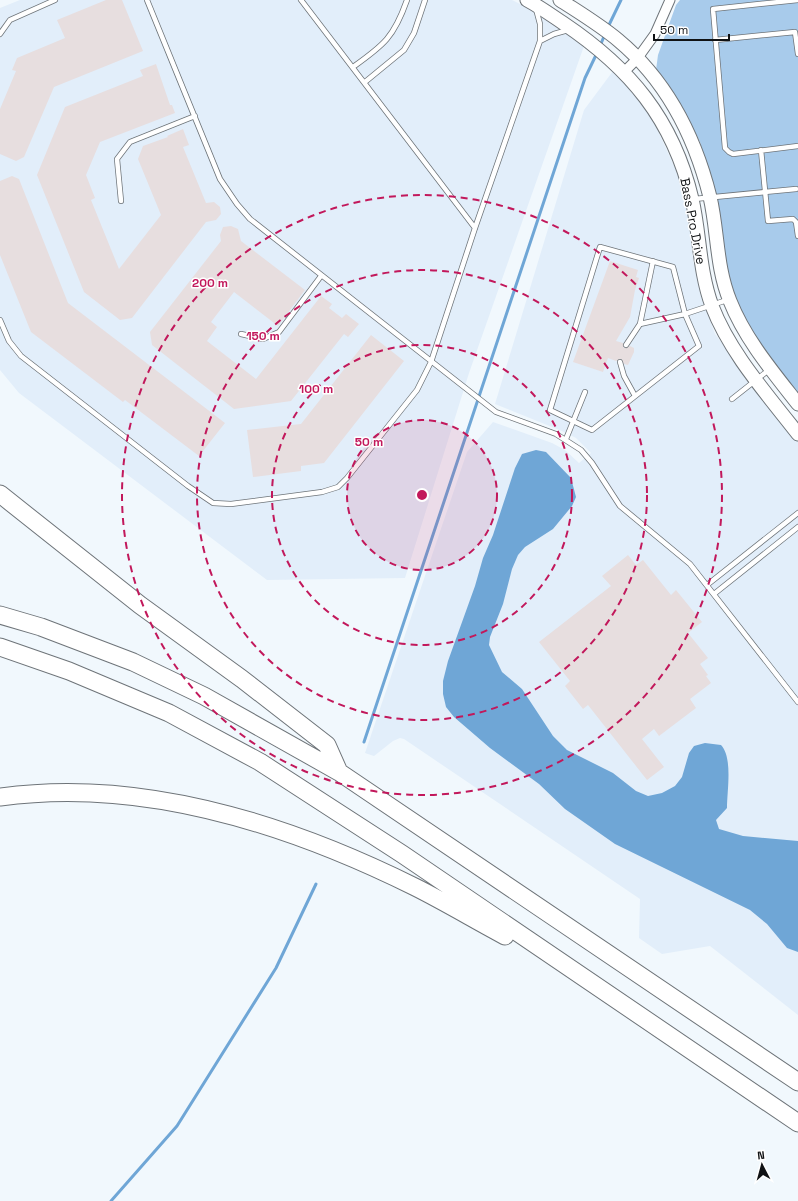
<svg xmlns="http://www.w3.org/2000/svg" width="798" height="1201" viewBox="0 0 798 1201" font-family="'Space Grotesk',sans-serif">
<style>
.built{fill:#e2eefa}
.green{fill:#a8cbeb}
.water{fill:#6fa6d6}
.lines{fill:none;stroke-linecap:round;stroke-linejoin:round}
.stream{stroke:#6fa6d6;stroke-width:3}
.building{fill:#e7dedf}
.lane-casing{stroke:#6e7479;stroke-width:6}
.street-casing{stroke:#6e7479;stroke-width:11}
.secondary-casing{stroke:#6e7479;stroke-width:15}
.highway-casing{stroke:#6e7479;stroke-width:19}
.lane{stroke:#fff;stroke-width:4.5}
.street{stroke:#fff;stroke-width:9}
.secondary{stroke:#fff;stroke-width:13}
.highway{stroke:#fff;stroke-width:17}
.ring{fill:none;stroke:#c2185b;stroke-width:2;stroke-dasharray:7 5}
.labels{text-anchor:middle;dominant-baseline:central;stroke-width:3;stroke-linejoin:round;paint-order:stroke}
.street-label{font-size:13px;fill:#101214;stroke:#fff}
.centre{fill:#c2185b;stroke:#fff;stroke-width:2}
.ring-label{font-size:12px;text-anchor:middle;font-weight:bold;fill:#c2185b;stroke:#fff;stroke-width:3;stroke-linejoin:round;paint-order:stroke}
</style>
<rect width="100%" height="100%" fill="#f1f8fd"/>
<path class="built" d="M 20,0 L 512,0 L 534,11 L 584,46 L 469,373 L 405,578 L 267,580 L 19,393 L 0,370 L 0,8 Z
M 613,71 L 638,98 L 653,120 L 680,179 L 690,224 L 693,260 L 700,293 L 715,334 L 798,441 L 798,1015 L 710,946 L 662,954 L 639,938 L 640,899 L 404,739 L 400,738 L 393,741 L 374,756 L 365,753 L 467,452 L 493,422 L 552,443 L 565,450 L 579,463 L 591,453 L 576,438 L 562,431 L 495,404 L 584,110 Z"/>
<path class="green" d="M 680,0 L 798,0 L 798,394 L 757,342 L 729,288 L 708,171 L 700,142 L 689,121 L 656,70 L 658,55 L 676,5 Z"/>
<path class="water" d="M 536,450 L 546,452 L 571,478 L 576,497 L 572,506 L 553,529 L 525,547 L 518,555 L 512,569 L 503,604 L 490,637 L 489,645 L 502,672 L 522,689 L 553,736 L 567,750 L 613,773 L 636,791 L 648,796 L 662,793 L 675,786 L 682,777 L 689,753 L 694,746 L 705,743 L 721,745 C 733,758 727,790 727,808 L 716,820 L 719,829 L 743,836 L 798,841 L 798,952 L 787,948 L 767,924 L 750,910 L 615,844 L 565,809 L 539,784 L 490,748 L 454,717 L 446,707 L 443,694 L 443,681 L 448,661 L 475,586 L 483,558 L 493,535 L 515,468 L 522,454 Z"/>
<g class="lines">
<path class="stream" d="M 608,27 L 621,0
M 600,46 L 605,34
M 364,742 L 585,78 L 597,53
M 111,1201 L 177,1126 L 276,968 L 316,884"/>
</g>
<path class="building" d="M 106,0 L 122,0 L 143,51 L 54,87 L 24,157 L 16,161 L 0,154 L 0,109 L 16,71 L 12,70 L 17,58 L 65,38 L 57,20 Z
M 156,64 L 170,105 L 172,105 L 175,113 L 100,142 L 86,175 L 95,198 L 91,200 L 119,269 L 161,215 L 138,159 L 143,146 L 168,137 L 167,136 L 183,129 L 189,145 L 183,147 L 206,203 L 214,202 L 220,207 L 221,214 L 216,220 L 206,222 L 132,318 L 120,320 L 84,292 L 37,175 L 65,107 L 143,76 L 140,70 Z
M 12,176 L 19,179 L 68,303 L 225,423 L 199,456 L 125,400 L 123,402 L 31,332 L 0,255 L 0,181 Z
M 231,226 L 238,229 L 241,241 L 305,290 L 278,326 L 234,292 L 211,322 L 217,327 L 207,341 L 256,379 L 321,296 L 332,304 L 329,308 L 342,318 L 346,314 L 359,324 L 348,337 L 344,334 L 291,401 L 234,409 L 152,345 L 150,332 L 221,241 L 220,235 L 223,227 Z
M 610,261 L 638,270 L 636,277 L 639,278 L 635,290 L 630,317 L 616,341 L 623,343 L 624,348 L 630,346 L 634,348 L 634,352 L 628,365 L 624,364 L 621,359 L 616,361 L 608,358 L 603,372 L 573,362 Z
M 371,335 L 404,361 L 324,463 L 301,466 L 301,471 L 253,477 L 247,430 L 301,424 Z
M 628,555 L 636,565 L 643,560 L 671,595 L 676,590 L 702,622 L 688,633 L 708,658 L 700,664 L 708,675 L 706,676 L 711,683 L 690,699 L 696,708 L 659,736 L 654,729 L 642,739 L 664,767 L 647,780 L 588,705 L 583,709 L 565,686 L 570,681 L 539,642 L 611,586 L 602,576 Z"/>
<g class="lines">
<defs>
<path id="lane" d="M 147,0 L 220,179 L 237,204 L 250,219 L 496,412 L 556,434 L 581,450 L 592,463 L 620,506 L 690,564 L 798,702
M 301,0 L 475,228
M 798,0 L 713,9 L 725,148 L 729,152 L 733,154 L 798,146
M 0,34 L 10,20 L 55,0
M 715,40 L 795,32 L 798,54
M 540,41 L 554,34 L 568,30
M 353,67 C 384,45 394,37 407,0
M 365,82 L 404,50 L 414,33 L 425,0
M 761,150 L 768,221 L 793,219 L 796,222 L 798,236
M 694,199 L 796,189
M 121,201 L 117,159 L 130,142 L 195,116
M 600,247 L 673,267 L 685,314 L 699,346 L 592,430 L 550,410 Z
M 0,320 L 9,341 L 21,356 L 188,486 L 213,503 L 231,504 L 322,492 L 338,487 L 347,478 L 417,390 L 431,362 L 475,228 L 540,41 L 540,24 L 536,9
M 640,324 L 685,314 L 727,300
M 241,334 L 263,339 L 279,332 L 321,276
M 626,345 L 640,324 L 653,261
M 620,362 L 624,376 L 635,396
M 732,399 L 770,369
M 566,439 L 585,392
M 707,585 L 798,513
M 714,594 L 798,527"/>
<path id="street" d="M 624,72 L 637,59 L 655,34 L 670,0"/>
<path id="secondary" d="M 527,0 C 540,7 551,15 563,23 C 630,68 673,119 692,199 C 700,234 699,271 712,306 C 730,353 767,394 798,434
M 560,0 C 580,13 600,25 618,40 C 666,80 695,137 710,197 C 718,231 716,267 730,301 C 745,339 773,372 798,404"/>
<path id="highway" d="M 0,494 L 140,605 L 242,679 L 327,745 L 339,772
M 0,615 L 41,627 L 133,662 L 204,696 L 339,772 L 798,1082
M 0,647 L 69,671 L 169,713 L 260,762 L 402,854 L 798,1123
M 0,797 C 143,777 288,824 415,887 C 445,902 475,920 505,936"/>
</defs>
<use href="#lane" class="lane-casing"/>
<use href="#street" class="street-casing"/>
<use href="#secondary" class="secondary-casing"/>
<use href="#highway" class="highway-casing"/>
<use href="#lane" class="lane"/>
<use href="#street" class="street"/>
<use href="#secondary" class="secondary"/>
<use href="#highway" class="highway"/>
</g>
<circle cx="422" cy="495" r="75" fill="#c2185b" fill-opacity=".12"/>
<g class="ring">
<circle cx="422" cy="495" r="75"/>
<circle cx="422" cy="495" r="150"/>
<circle cx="422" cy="495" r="225"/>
<circle cx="422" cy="495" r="300"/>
</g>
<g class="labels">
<g class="street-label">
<text transform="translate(693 221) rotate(79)">Bass Pro Drive</text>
</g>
</g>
<circle cx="422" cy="495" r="6" class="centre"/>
<g class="ring-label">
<text x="210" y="287">200 m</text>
<text x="263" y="340">150 m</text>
<text x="316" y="393">100 m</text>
<text x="369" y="446">50 m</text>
</g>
<g transform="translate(762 1165) rotate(354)" stroke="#ffffff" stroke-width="3" paint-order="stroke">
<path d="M0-3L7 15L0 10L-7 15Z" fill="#101214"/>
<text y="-6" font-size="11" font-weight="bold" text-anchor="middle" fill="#101214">N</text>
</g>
<path d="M654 34v6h75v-6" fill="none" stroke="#101214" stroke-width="2"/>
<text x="660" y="34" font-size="12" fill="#101214" stroke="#ffffff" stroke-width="3" paint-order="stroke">50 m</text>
</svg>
